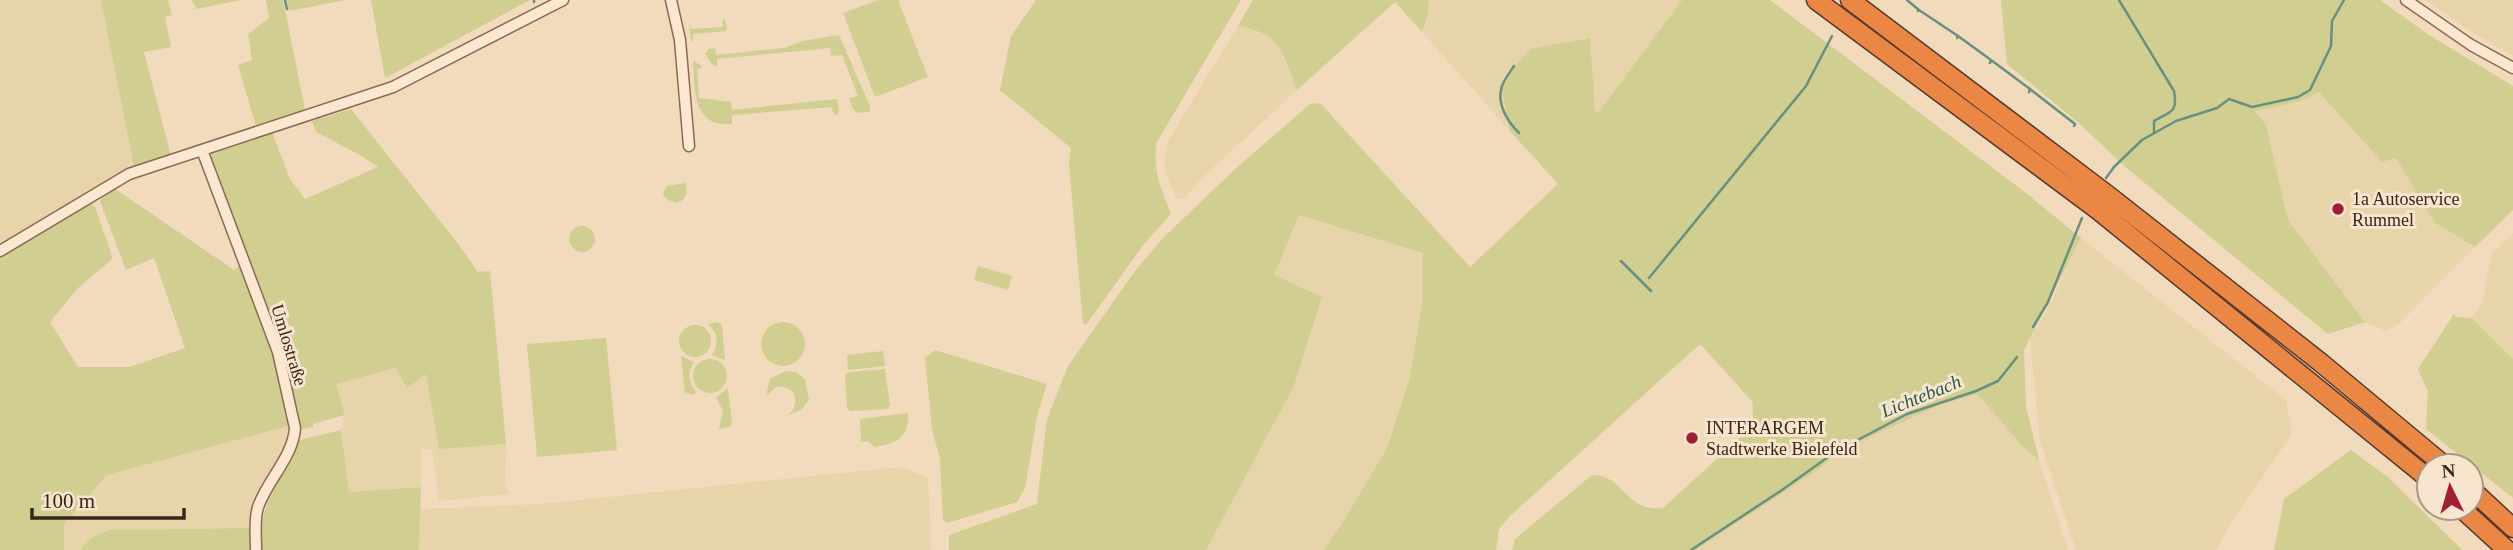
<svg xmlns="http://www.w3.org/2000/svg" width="2513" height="550" viewBox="0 0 2513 550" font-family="Georgia,serif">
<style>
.farmland{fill:#e8d4aa}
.green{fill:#d0ce91}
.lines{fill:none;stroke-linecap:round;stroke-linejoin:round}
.stream{stroke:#689180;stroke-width:2.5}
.street-casing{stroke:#8b6955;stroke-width:13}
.highway-casing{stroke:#58382a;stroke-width:21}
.street{stroke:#fce8d1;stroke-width:10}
.highway{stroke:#ea8745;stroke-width:18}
.poi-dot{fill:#a01f35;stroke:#f8e5ce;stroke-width:2.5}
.labels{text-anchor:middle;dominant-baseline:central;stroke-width:6;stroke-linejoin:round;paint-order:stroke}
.poi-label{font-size:18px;fill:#39251b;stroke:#f8e5ce;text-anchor:start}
.street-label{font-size:18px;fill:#39251b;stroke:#f8e5ce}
.water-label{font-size:19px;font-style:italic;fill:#295a4f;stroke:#f8e5ce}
</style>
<rect width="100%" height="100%" fill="#f2dabd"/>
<path class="farmland" d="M 0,0 L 101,0 L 134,167 L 0,245 Z
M 1428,0 L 1682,0 L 1600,110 L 1594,113 L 1502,89 L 1510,131 L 1422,32 L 1428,20 Z
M 2426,0 L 2513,0 L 2513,56 L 2470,31 Z
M 1238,26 L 1256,29 L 1266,33 L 1275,41 L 1281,50 L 1297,90 L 1202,178 L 1185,198 L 1177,199 L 1167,177 L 1164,161 L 1168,141 Z
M 2319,92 L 2382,162 L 2396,158 L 2435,223 L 2475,247 L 2400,323 L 2386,331 L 2365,322 L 2288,220 L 2266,125 L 2255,111 L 2301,101 Z
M 1299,214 L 1423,253 L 1423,299 L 1410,377 L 1387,448 L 1343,522 L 1324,550 L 1206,550 L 1294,386 L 1322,298 L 1274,275 Z
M 2513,233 L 2513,359 L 2472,318 L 2483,301 L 2491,254 Z
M 2081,238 L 2286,400 L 2292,434 L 2229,526 L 2216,550 L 2076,550 L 2040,441 L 2030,339 L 2051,303 Z
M 397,368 L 426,373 L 439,448 L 506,444 L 505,484 L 509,494 L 439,501 L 432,449 L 422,449 L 421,487 L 349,492 L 341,430 L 345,415 L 336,384 Z
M 1977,394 L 2025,449 L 2039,460 L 2068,550 L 1695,550 L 1819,469 L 1836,453 L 1939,405 Z
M 288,426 L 290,438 L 282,456 L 257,498 L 251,517 L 250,528 L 110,530 L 80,550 L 64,550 L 64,524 L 107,475 Z
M 900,467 L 928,477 L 931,550 L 419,550 L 421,509 L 540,504 Z"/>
<path class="green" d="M 101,0 L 168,0 L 172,15 L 165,17 L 171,47 L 144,52 L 171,156 L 134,167 Z
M 192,0 L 241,0 L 196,9 Z
M 266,0 L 283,0 L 305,110 L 256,126 L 238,65 L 252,60 L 248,34 L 269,18 Z
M 287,0 L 346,0 L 289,11 Z
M 371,0 L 530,0 L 385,78 Z
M 878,0 L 898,0 L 928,77 L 875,97 L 843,13 Z
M 1036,0 L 1241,0 L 1157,142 C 1152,170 1161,188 1171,214 L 1144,244 L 1086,325 L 1083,324 L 1069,164 L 1071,148 L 1000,90 L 1011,36 Z
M 1253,0 L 1428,0 C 1430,11 1427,21 1422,32 L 1395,2 L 1297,90 C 1282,53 1282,33 1238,26 Z
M 1682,0 L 1770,0 L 2026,193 L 2081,238 L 2024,350 L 2026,407 L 2039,460 L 2025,449 L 1977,394 L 1939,405 L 1836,453 L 1819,469 L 1695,550 L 1512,550 L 1515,539 L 1592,475 C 1624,474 1625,513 1663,508 L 1744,434 C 1754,423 1754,416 1752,401 L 1700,344 L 1509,517 L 1499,529 L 1496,550 L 1324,550 L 1343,522 L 1387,448 L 1410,377 L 1423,299 L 1423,253 L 1299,215 L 1274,275 L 1322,297 L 1294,386 L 1206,550 L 949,550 L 949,535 L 1037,504 L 1047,419 L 1068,366 L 1135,271 L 1163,238 L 1233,171 L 1310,104 L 1320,103 L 1470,267 L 1558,184 L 1510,131 L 1502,89 L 1515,66 L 1531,49 L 1590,38 L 1595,113 L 1600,110 Z
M 2001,0 L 2380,0 L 2429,35 L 2513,86 L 2513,210 L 2475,247 L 2435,223 L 2396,158 L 2382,162 L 2319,92 L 2301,101 L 2255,111 L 2266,125 L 2288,220 L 2365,322 L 2328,334 L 2123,165 L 2080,124 L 2007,64 Z
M 723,19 L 725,19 L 727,31 L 693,34 L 693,41 L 691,41 L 689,23 L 691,29 L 723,27 Z
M 839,35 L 870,106 L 870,112 L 858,113 L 853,109 L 849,98 L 858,96 L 842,55 L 831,56 L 830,48 L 717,59 L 717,67 L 712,64 L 705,54 L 708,49 L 715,48 L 716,55 L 784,48 L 803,41 Z
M 693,61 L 701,65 L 702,68 L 697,69 L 699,98 L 731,102 L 732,110 L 837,99 L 839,112 L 837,115 L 834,114 L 831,107 L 732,115 L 732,124 C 692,128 695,89 693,61 Z
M 351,109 L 459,245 L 478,272 L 490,271 L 506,444 L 439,449 L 426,374 L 407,388 L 396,368 L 336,384 L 345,415 L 313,424 L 313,427 L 298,430 L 283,356 L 207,154 L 272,132 L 290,179 L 305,199 L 378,167 L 360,155 L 316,132 L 312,121 Z
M 686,183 C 687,193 687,200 676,203 L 666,199 L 663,193 L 667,186 Z
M 114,188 L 234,270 L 241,265 L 274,359 L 288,426 L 107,475 L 64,524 L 64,550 L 0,550 L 0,257 L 89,202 L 95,207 L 112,256 L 111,260 L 78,288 L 50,322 L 78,367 L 130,367 L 185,348 L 154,258 L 126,270 L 100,201 L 103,194 Z
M569 239a13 13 0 1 1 26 0a13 13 0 1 1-26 0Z
M 978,266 L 1012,276 L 1008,290 L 974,280 Z
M 2454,314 L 2456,317 L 2472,318 L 2513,359 L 2513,498 L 2426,429 L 2428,392 L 2418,369 Z
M 718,322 L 722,325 L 725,360 L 712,355 C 719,344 718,331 707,324 Z
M761 344a22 22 0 1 1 44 0a22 22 0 1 1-44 0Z
M679 341a16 16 0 1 1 32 0a16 16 0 1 1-32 0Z
M 606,338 L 617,450 L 537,457 L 527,344 Z
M 935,350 L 1047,384 L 1037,416 L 1025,488 L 1017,502 L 947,523 L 943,520 L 940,459 L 932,430 L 925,358 Z
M 883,351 L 885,366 L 848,370 L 847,355 Z
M 681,356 L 694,362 C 687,373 688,383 697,393 L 691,395 L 687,392 L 685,394 Z
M693 376a17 17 0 1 1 34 0a17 17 0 1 1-34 0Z
M 885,369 L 890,406 L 886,409 L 850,411 L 847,408 L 845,375 L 849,372 Z
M 786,371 L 796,372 L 805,379 L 809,400 L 802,409 L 789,415 C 802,401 794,385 776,387 L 766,396 L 770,379 Z
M 728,388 L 732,423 L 729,427 L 719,429 L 723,411 L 716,397 Z
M 908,413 C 910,437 895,444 874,447 L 868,441 L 861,442 L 860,419 Z
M 341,430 L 349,492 L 421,487 L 419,550 L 262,550 C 260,508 268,501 288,466 C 293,457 295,448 300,440 Z
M 2351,450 L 2388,477 L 2462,550 L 2274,550 L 2284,499 Z
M 250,528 L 251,550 L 80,550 L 91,538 L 109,530 Z"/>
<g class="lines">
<path class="stream" d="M 285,0 L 287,9
M 534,0 L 534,2
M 1907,0 L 1919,10 L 1918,11
M 2119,0 L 2174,91 C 2178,113 2171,111 2154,121 L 2154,133
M 1919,10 L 1958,36 L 1957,38
M 1958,36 L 1991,60 L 1990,63
M 1991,60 L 2030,89 L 2029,92
M 1514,66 C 1510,72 1504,80 1502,86 C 1496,104 1508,122 1519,133
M 2030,89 L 2075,124 L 2074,126
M 2106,178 L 2114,167 L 2142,140 L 2176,121 L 2217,108 L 2229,99 L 2252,107 L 2298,97 L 2310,90 L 2331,46 L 2332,21 L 2344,0
M 1621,261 L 1651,291
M 1649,278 L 1806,86 L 1832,36
M 2033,327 L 2048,302 L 2082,218
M 1691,550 L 1782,490 L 1835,452 L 1907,414 L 1976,391 L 1998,381 L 2017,357"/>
<defs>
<path id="street" d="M 671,0 L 680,40 L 689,146
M 2406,0 L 2471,45 L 2513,68
M 202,150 L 278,352 L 295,428 C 293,457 268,479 258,507 C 254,520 256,536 256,550
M 0,251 L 129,174 L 393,87 L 563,0"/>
<path id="highway" d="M 1816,0 L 2098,210 L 2429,479
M 1850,0 L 2109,196 L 2320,362 L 2445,466
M 2471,489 L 2513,528
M 2461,508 L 2507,550"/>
</defs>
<use href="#street" class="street-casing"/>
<use href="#highway" class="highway-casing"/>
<use href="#street" class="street"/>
<use href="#highway" class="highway"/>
</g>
<g class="poi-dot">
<circle cx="2338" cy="209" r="7"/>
<circle cx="1692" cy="438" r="7"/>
</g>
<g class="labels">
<g class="poi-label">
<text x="2352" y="199">1a Autoservice<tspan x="2352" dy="21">Rummel</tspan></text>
<text x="1706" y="428">INTERARGEM<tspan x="1706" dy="21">Stadtwerke Bielefeld</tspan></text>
</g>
<g class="street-label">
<text transform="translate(289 345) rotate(73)">Umlostraße</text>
</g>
<g class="water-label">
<text transform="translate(1921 396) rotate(-22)">Lichtebach</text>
</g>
</g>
<g transform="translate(2450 487) rotate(355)"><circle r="33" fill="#f8e5ce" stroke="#ac9886" stroke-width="2"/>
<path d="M0-5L12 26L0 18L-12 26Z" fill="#a01f35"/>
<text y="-10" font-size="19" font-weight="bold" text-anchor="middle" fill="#39251b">N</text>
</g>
<path d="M32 508v10h152v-10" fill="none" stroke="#39251b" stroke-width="3.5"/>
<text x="42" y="508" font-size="21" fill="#39251b" stroke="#f8e5ce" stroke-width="5" paint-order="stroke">100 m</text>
</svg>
